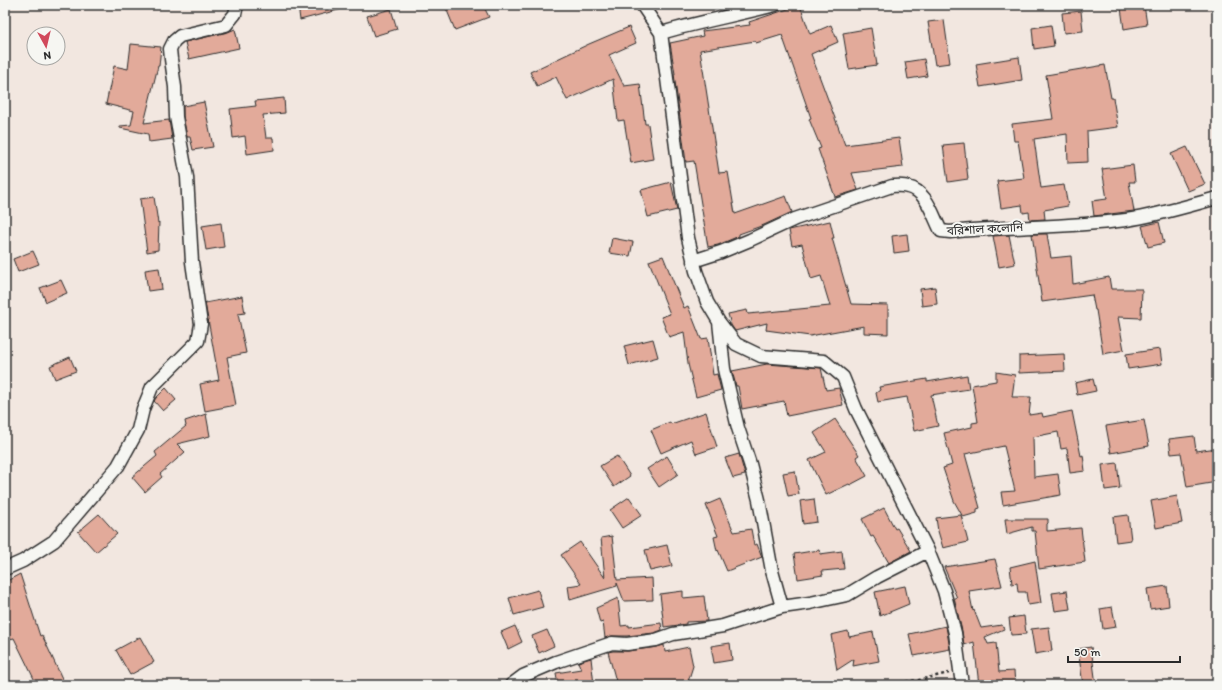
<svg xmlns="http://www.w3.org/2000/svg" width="1222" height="690" viewBox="0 0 1222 690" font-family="Itim,'Noto Sans Bengali',sans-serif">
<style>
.building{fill:#e2aa9a;stroke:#2b2b2b}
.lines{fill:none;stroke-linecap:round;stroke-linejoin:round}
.minor-casing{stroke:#2b2b2b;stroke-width:15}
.path{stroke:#2b2b2b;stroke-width:2.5;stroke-dasharray:3 3;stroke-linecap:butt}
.minor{stroke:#f6f6f2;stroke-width:12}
.labels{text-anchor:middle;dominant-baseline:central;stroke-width:4;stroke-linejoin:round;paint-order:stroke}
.street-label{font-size:12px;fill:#2b2b2b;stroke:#f6f6f2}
</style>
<rect width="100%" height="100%" fill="#f2e7e0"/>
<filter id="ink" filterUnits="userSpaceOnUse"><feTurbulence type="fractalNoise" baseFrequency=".025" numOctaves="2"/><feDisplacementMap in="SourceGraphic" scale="8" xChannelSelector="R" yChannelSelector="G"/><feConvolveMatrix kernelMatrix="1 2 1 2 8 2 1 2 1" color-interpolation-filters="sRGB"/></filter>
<g filter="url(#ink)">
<path class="building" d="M 298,5 L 341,5 L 342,9 L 300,20 Z
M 454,5 L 483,5 L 489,17 L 455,30 L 446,8 Z
M 800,5 L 810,34 L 831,25 L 838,42 L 811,54 L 845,145 L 899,138 L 903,167 L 852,173 L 858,190 L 835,197 L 818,149 L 821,148 L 809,119 L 811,118 L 782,35 L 756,43 L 755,41 L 700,50 L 719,173 L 728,172 L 735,214 L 786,196 L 792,212 L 764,225 L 739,234 L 739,236 L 718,245 L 708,247 L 694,161 L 686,162 L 674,74 L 675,74 L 670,43 L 703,36 L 702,31 L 750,25 L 749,22 Z
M 1140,5 L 1144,5 L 1147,25 L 1124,29 L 1121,8 Z
M 391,9 L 397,29 L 374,36 L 367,16 Z
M 1081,11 L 1083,31 L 1064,33 L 1062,13 Z
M 944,20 L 950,63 L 935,65 L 928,22 Z
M 1051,25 L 1054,46 L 1034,49 L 1032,28 Z
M 629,27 L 636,43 L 609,55 L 624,86 L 640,84 L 645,124 L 648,124 L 653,159 L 631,163 L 624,120 L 618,121 L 613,79 L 567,100 L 556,77 L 537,86 L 530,72 L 589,44 Z
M 871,28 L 877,65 L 849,69 L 843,33 Z
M 235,29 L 239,48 L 189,59 L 185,42 L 228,32 Z
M 131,44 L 161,47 L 159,66 L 158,66 L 144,123 L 169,120 L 172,139 L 149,142 L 148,134 L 120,128 L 120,126 L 131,125 L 134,111 L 106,104 L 114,66 L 128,69 Z
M 1019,57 L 1022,80 L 980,87 L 976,64 Z
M 924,59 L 927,76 L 908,79 L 905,62 Z
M 1105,65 L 1111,98 L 1113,98 L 1118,127 L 1087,131 L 1088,162 L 1068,163 L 1067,134 L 1034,139 L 1041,188 L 1064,185 L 1068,206 L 1044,210 L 1045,219 L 1030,220 L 1029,212 L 1023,213 L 1022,205 L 1001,208 L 997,181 L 1024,178 L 1018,141 L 1014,141 L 1012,124 L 1053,119 L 1046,75 Z
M 284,98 L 285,113 L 263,115 L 266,138 L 273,138 L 274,150 L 247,154 L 245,136 L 233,138 L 230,109 L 256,106 L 255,101 Z
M 204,102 L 213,147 L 193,150 L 190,137 L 187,137 L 183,116 L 183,106 Z
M 964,143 L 968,179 L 948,182 L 943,145 Z
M 1187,147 L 1205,184 L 1188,191 L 1171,154 Z
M 1133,165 L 1135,182 L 1129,182 L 1134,211 L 1094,216 L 1092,201 L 1107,199 L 1102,169 Z
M 671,182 L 677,210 L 648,217 L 641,190 Z
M 154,197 L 158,223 L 159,222 L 158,250 L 147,252 L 140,199 Z
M 830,221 L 834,238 L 832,238 L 851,304 L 888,305 L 888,334 L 864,333 L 864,326 L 810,336 L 766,330 L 767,323 L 735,331 L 731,325 L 728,314 L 747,310 L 748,314 L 830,306 L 821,276 L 811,279 L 802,244 L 792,246 L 789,230 Z
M 1159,222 L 1164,243 L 1148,247 L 1142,226 Z
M 221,223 L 224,247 L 206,250 L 202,226 Z
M 907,234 L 909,251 L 894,253 L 892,236 Z
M 1032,234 L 1047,234 L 1051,258 L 1071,256 L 1073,284 L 1109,277 L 1111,289 L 1142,289 L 1141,318 L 1118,317 L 1124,350 L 1103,354 L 1096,310 L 1095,310 L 1092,295 L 1042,302 Z
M 1009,235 L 1015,264 L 999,267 L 993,236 Z
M 612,238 L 633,242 L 630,256 L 609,253 Z
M 33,251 L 39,264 L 18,272 L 13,259 Z
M 663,256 L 684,308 L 688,306 L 701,339 L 708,338 L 713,375 L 717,374 L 721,390 L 696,397 L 688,364 L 684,332 L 669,337 L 661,317 L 670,314 L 649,261 Z
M 159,268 L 162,289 L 148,291 L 145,270 Z
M 61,280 L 67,293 L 46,302 L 40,288 Z
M 935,287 L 937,304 L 922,306 L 920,289 Z
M 242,296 L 245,313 L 238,314 L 246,353 L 227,357 L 236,405 L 205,411 L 200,384 L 219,380 L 205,303 Z
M 653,339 L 658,357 L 629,365 L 624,346 Z
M 1160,349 L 1162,364 L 1128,369 L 1126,354 Z
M 1064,354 L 1065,371 L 1019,373 L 1019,356 Z
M 70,357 L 76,371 L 55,379 L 50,366 Z
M 767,364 L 821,368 L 826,390 L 839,388 L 843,405 L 787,416 L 784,401 L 742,409 L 738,386 L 736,386 L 732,371 Z
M 996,372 L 1015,375 L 1012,397 L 1031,397 L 1029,415 L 1042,413 L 1043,417 L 1072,411 L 1081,456 L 1083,455 L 1085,471 L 1070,473 L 1067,448 L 1061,449 L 1058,432 L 1033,437 L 1034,477 L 1058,474 L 1061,495 L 1003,505 L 1001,492 L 1015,491 L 1004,446 L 965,454 L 980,508 L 977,509 L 977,513 L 963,517 L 954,501 L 943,468 L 952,465 L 944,433 L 972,427 L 972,423 L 978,422 L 972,385 L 996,381 Z
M 967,375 L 969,389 L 931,395 L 938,426 L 914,431 L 907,397 L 878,402 L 876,393 L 880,390 L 879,387 L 927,379 L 927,382 Z
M 1093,379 L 1096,391 L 1077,395 L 1075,383 Z
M 166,388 L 176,400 L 163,411 L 154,401 L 156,398 Z
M 706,412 L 717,447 L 696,454 L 691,440 L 661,453 L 651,430 L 670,422 L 671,424 Z
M 206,414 L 210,436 L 177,444 L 185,452 L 160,474 L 162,477 L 145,492 L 132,477 L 157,456 L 155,452 L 186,426 L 185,421 Z
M 835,419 L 859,455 L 856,457 L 867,476 L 850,485 L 849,484 L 826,495 L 809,460 L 826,452 L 814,433 Z
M 1144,420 L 1149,446 L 1111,453 L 1106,426 Z
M 1194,436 L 1196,451 L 1217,448 L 1217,482 L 1187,487 L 1181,453 L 1171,454 L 1169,439 Z
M 739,454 L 745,475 L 733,478 L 725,458 Z
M 617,456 L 630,476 L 614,487 L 600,466 Z
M 667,456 L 678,474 L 659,487 L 647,469 Z
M 1117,463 L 1120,488 L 1105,490 L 1102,465 Z
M 795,471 L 799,494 L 788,496 L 783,473 Z
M 1177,496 L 1182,523 L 1156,528 L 1151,501 Z
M 629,497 L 642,515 L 622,528 L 610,510 Z
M 720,499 L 734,532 L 751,529 L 754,545 L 757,544 L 762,557 L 727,571 L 718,550 L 717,551 L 714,537 L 718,536 L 706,505 Z
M 814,499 L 817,522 L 803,524 L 800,501 Z
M 884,508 L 895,529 L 897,528 L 911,551 L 889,563 L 873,536 L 871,537 L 862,519 Z
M 99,514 L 117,534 L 96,552 L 78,532 Z
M 961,515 L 968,542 L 943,548 L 938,531 L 936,518 Z
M 1128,515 L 1131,540 L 1116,542 L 1113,517 Z
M 1005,519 L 1048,519 L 1048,523 L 1047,524 L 1047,531 L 1081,528 L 1085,562 L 1039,569 L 1035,531 L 1032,531 L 1032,527 L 1007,534 Z
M 612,536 L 617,580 L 652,578 L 653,600 L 624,601 L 617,583 L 617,586 L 570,600 L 568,586 L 581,584 L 561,555 L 580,542 L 605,578 L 601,538 Z
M 667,545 L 672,566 L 650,571 L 645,550 Z
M 819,550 L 820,554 L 842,551 L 844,569 L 822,571 L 823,575 L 798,579 L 794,554 Z
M 995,559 L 1002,586 L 969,591 L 973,611 L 974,610 L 981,628 L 1002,625 L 1004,629 L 985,637 L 988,644 L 996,643 L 999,672 L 1014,671 L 1015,685 L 979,685 L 974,642 L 964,645 L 962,631 L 954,598 L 957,598 L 944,567 Z
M 1035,561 L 1041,603 L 1028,605 L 1026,592 L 1018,592 L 1017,583 L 1012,584 L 1010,567 Z
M 20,574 L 40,636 L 42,635 L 65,685 L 37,685 L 14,638 L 5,640 L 5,582 Z
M 905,586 L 909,604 L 880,616 L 875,592 Z
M 1167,586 L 1169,606 L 1150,609 L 1147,589 Z
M 538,590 L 543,607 L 514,615 L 509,598 Z
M 683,591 L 683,598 L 704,596 L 707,621 L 686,622 L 686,624 L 664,627 L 660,594 Z
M 1067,591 L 1070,609 L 1055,611 L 1052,593 Z
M 618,598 L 621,626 L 629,625 L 629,627 L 661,623 L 662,630 L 654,633 L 627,636 L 612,636 L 605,638 L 603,622 L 600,623 L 596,608 Z
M 1112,607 L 1116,627 L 1103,629 L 1100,609 Z
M 1024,616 L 1026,634 L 1011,635 L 1009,618 Z
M 515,626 L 522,642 L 508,649 L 501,632 Z
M 946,626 L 950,649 L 914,656 L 909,634 Z
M 1049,627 L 1052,651 L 1035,654 L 1031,629 Z
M 547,630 L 554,646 L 539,653 L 532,636 Z
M 848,631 L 849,637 L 873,632 L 879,661 L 853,666 L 854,659 L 837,670 L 831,635 Z
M 140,637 L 154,662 L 130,675 L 116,650 Z
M 730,643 L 732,660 L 714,663 L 711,646 Z
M 664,645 L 665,652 L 689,647 L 693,666 L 687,685 L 617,685 L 608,652 L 613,651 L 628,651 L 657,647 Z
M 1091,647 L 1096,685 L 1083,685 L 1078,649 Z
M 591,658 L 594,685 L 558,685 L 556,673 L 581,669 L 578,662 Z"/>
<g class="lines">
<defs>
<path id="minor" d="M 661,33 C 698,22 737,15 775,5
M 693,261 L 721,252 L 750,240 L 795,219 L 892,186 C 897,186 903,185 908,187 C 927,191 933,216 941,231 L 950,232 C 1008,226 1067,228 1126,220 C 1155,216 1188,206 1217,198
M 719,322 L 724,369 L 738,428 L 750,464 L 759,500 L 772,571 L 782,607
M 928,551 L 944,591 L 955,633 L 962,685
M 5,569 L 23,561 L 54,541 L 118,466 L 138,430 L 143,409 L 152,387 L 198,341 L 201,324 L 192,262 L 187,177 L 176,117 L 175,87 L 171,59 L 170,49 L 174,41 L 180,36 L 226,25 L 235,14 L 237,5
M 511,685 L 523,676 L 556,662 L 612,643 L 627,644 L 656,640 L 673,634 L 723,626 L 782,607 L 810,603 L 847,595 L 877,577 L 928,551 L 856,409 L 843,377 L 824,361 L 761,356 L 736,344 L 719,322 L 707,302 L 696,271 L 688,238 L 661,33 L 642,5"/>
</defs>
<use href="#minor" class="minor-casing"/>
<path class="path" d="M 888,684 L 919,680 L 949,673"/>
<use href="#minor" class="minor"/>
</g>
</g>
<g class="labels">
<g class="street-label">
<text transform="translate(985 229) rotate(-3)">বরিশাল কলোনি</text>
</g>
</g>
<rect width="1222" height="690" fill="none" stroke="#f6f6f2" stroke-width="20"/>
<rect x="10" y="10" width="1202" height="670" fill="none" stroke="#2b2b2b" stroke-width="1.5" filter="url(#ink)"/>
<g transform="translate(46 46) rotate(172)"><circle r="19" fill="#f6f6f2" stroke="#a5a5a2"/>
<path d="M0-3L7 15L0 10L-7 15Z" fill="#d1495b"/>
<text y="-6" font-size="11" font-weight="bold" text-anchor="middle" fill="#2b2b2b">N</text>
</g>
<path d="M1068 656v6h112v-6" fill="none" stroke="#2b2b2b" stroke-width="2"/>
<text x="1074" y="656" font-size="12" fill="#2b2b2b" stroke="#f6f6f2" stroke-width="3" paint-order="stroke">50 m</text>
</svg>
